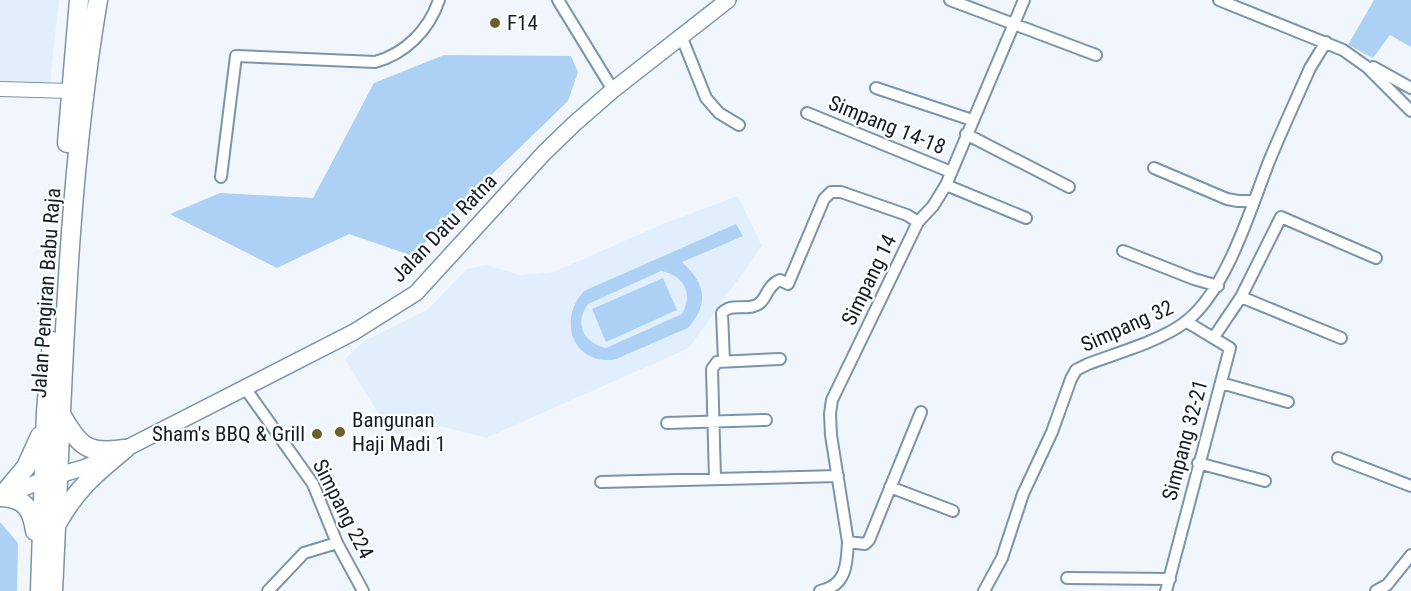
<svg xmlns="http://www.w3.org/2000/svg" width="1411" height="591" viewBox="0 0 1411 591" font-family="'Roboto Condensed',sans-serif">
<style>
.built{fill:#e1effd}
.green{fill:#add1f4;fill-rule:evenodd}
.lines{fill:none;stroke-linecap:round;stroke-linejoin:round}
.minor-casing{stroke:#7a94ae;stroke-width:14}
.tertiary-casing{stroke:#7a94ae;stroke-width:16}
.secondary-casing{stroke:#7a94ae;stroke-width:18}
.primary-casing{stroke:#7a94ae;stroke-width:21}
.minor{stroke:#fff;stroke-width:10}
.tertiary{stroke:#fff;stroke-width:14}
.secondary{stroke:#fff;stroke-width:15}
.primary{stroke:#fff;stroke-width:18}
.poi-dot{fill:#6b602d;stroke:#fff;stroke-width:2}
.labels{text-anchor:middle;dominant-baseline:central;stroke-width:4.5;stroke-linejoin:round;paint-order:stroke}
.poi-label{font-size:21px;fill:#131d27;stroke:#fff;text-anchor:start}
.street-label{font-size:21px;fill:#131d27;stroke:#fff}
</style>
<rect width="100%" height="100%" fill="#f1f6fc"/>
<path class="built" d="M 0,0 L 59,0 L 50,83 L 0,82 Z
M 738,196 L 762,246 L 689,348 L 486,438 L 428,423 L 392,436 L 345,359 L 363,342 L 427,310 L 467,269 L 486,265 L 520,275 L 554,272 L 658,226 Z"/>
<path class="green" d="M 1374,0 L 1411,0 L 1411,47 L 1390,35 L 1373,58 L 1348,45 Z
M 444,55 L 571,56 L 578,72 L 568,101 L 452,213 L 413,256 L 349,234 L 277,268 L 170,214 L 220,193 L 313,198 L 374,83 Z
M 736,224 L 743,236 L 682,262 C 705,283 710,303 688,328 C 669,336 651,344 632,352 C 626,354 617,360 611,360 C 593,361 577,352 572,334 C 568,317 573,304 584,291 ZM 661,271 C 683,275 694,293 682,314 L 606,348 C 583,343 574,323 588,304 Z
M 663,278 L 677,310 L 606,342 L 592,309 Z
M 0,522 L 18,543 L 17,591 L 0,591 Z"/>
<g class="lines">
<defs>
<path id="minor" d="M 558,0 L 613,90
M 950,0 L 1096,55
M 1219,0 L 1343,50 L 1367,67 L 1411,111
M 682,38 L 706,98 L 719,113 L 739,125
M 1373,67 L 1411,88
M 876,88 L 972,120
M 807,113 L 951,172
M 966,134 L 1069,187
M 1154,168 L 1227,199 L 1238,201 L 1254,201
M 221,177 L 236,56 L 375,62 C 405,54 429,30 439,0
M 946,185 L 1026,218
M 1123,251 L 1194,279 L 1218,286
M 1241,297 L 1341,338
M 1214,337 L 1241,297 L 1281,217 L 1376,258
M 724,361 L 722,313 C 731,303 742,310 754,306 C 767,303 765,286 780,280 L 788,284 L 824,199 L 831,192 L 841,192 L 907,215 L 918,222
M 1221,383 L 1288,402
M 245,388 L 313,484 L 337,543 L 363,591
M 667,423 L 766,420
M 1338,458 L 1411,486
M 1198,463 L 1265,481
M 715,479 L 712,369 L 717,362 L 780,359
M 601,482 L 838,476
M 890,487 L 953,511
M 848,542 L 865,544 L 869,540 L 921,412
M 1067,578 L 1170,579
M 268,591 L 304,553 L 337,543
M 820,591 C 846,586 847,565 848,542 L 831,435 L 830,414 L 832,400 L 918,222 L 933,206 L 946,185 L 1024,0
M 984,591 L 1002,558 L 1023,494 L 1052,432 L 1071,379 L 1076,370 L 1088,364 C 1117,353 1160,341 1184,323 C 1225,294 1250,211 1268,164 C 1281,132 1296,100 1310,68 L 1326,42
M 1166,591 L 1230,348 L 1187,322
M 1376,591 L 1387,585 L 1411,555"/>
<path id="tertiary" d="M 0,89 L 71,91"/>
<path id="secondary" d="M 0,498 L 43,480 L 86,467 L 125,449 L 354,332 L 416,293 L 544,153 L 574,124 L 613,90 L 728,0"/>
<path id="primary" d="M 67,143 L 79,0
M 60,413 C 80,446 86,455 125,449
M 1,497 C 25,498 32,509 35,531
M 1,497 L 26,467 L 40,436
M 58,522 C 77,488 96,473 125,449
M 40,591 L 46,412 L 52,341
M 53,591 C 63,394 65,195 98,0"/>
</defs>
<use href="#minor" class="minor-casing"/>
<use href="#tertiary" class="tertiary-casing"/>
<use href="#secondary" class="secondary-casing"/>
<use href="#primary" class="primary-casing"/>
<use href="#minor" class="minor"/>
<use href="#tertiary" class="tertiary"/>
<use href="#secondary" class="secondary"/>
<use href="#primary" class="primary"/>
</g>
<g class="poi-dot">
<circle cx="495" cy="23" r="6"/>
<circle cx="340" cy="432" r="6"/>
<circle cx="317" cy="434" r="6"/>
</g>
<g class="labels">
<g class="poi-label">
<text x="507" y="23">F14</text>
<text x="352" y="420">Bangunan<tspan x="352" dy="24">Haji Madi 1</tspan></text>
<text x="305" y="434" text-anchor="end">Sham's BBQ &amp; Grill</text>
</g>
<g class="street-label">
<text transform="translate(887 125) rotate(22)">Simpang 14-18</text>
<text transform="translate(444 228) rotate(-46)">Jalan Datu Ratna</text>
<text transform="translate(869 280) rotate(-64)">Simpang 14</text>
<text transform="translate(46 293) rotate(-86)">Jalan Pengiran Babu Raja</text>
<text transform="translate(1127 326) rotate(-24)">Simpang 32</text>
<text transform="translate(1185 440) rotate(-75)">Simpang 32-21</text>
<text transform="translate(343 509) rotate(63)">Simpang 224</text>
</g>
</g>
</svg>
